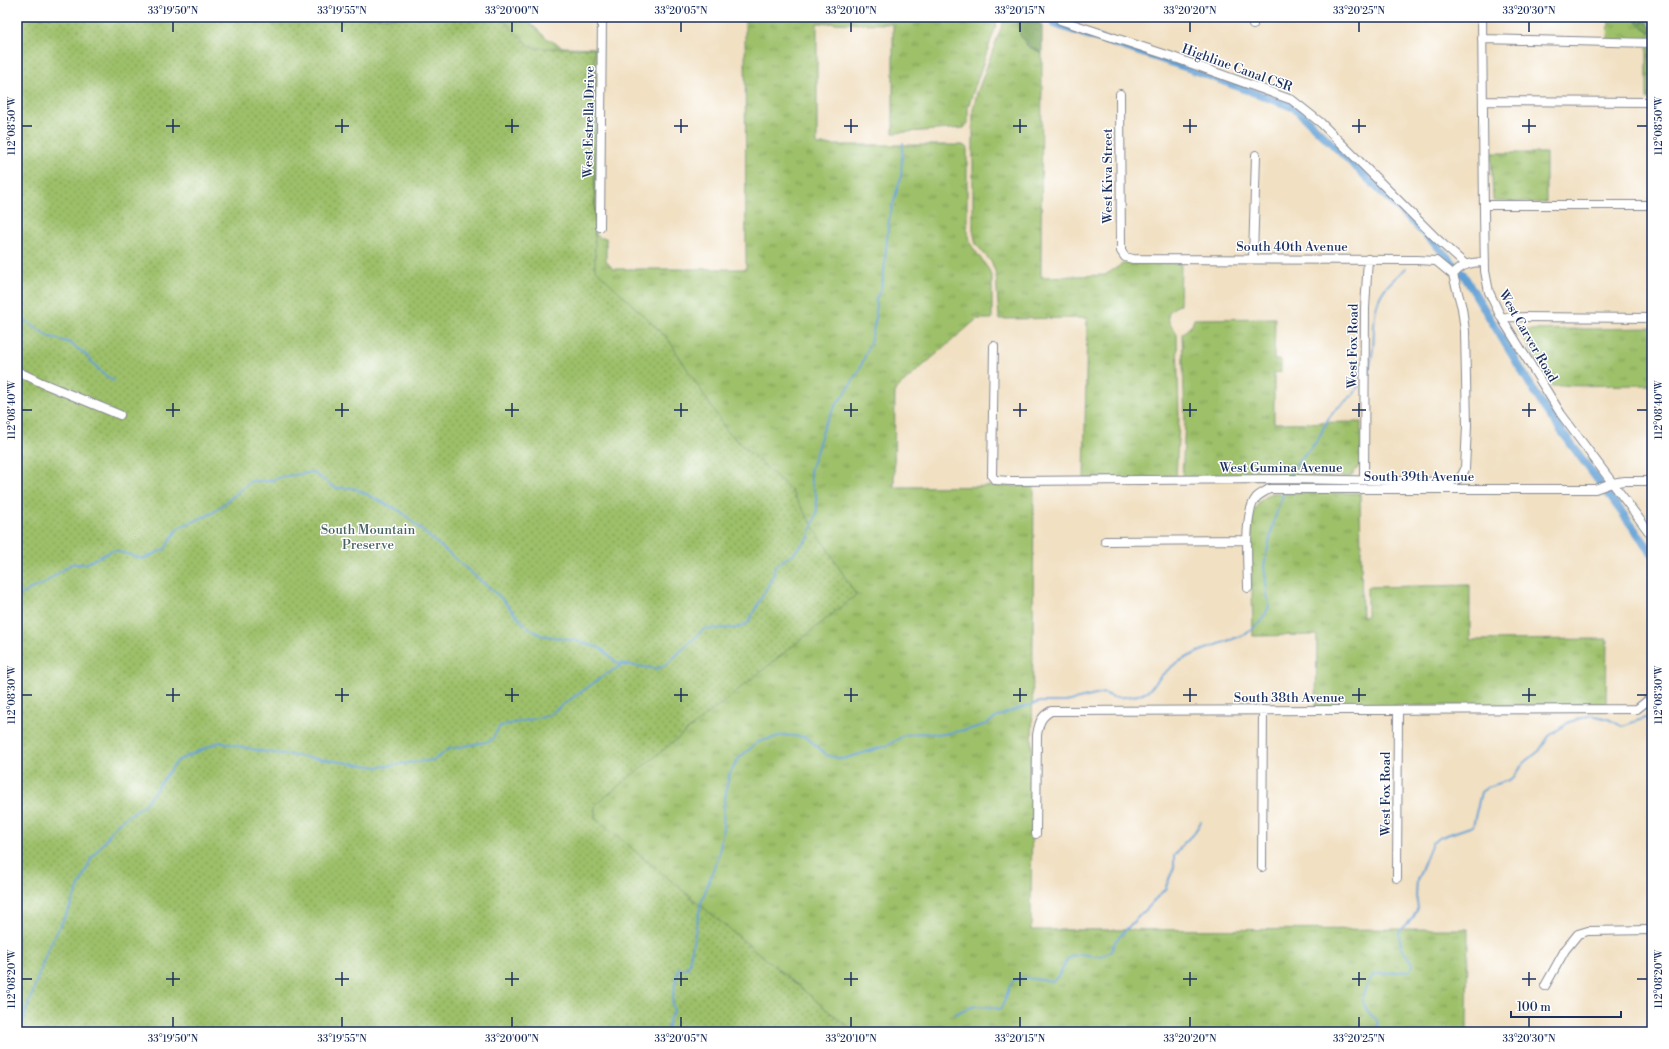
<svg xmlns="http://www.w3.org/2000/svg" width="1669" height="1049" viewBox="0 0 1669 1049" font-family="'Libre Bodoni',serif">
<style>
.grass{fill:url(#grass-tufts);stroke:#5c7864}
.forest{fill:url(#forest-crowns);stroke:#4c6a5e}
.park{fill:url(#park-dots);stroke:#5c7864}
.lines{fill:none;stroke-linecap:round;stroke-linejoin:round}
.stream{stroke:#64a1d5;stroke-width:2}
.canal{stroke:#64a1d5;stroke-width:8}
.street-casing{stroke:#868890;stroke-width:10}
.street{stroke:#fff;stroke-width:8}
.ticks{fill:none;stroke:#1b2f5e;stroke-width:1.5}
.labels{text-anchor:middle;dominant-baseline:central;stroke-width:3;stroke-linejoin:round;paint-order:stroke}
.street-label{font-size:13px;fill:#1b2f5e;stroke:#fff}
.park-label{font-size:13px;fill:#486262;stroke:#fff}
.neatline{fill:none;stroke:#1b2f5e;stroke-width:1.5}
.ticks-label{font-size:10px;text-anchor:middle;fill:#1b2f5e}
</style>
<defs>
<pattern id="grass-tufts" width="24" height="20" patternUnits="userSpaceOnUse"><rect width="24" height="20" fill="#9dc069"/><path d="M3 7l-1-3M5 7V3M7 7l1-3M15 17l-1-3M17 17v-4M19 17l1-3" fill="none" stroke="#7f9c5a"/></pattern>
<pattern id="forest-crowns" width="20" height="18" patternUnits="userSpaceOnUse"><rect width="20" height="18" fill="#7ea65d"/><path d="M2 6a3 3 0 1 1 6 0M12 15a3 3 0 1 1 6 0" fill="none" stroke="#668850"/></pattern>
<pattern id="park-dots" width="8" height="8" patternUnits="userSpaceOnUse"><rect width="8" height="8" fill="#9dc069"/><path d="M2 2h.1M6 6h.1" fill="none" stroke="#7f9c5a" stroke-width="1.8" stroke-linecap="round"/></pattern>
</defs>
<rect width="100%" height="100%" fill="#fff"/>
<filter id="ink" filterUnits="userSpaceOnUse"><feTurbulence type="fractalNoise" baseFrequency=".025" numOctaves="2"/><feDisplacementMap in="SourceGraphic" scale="8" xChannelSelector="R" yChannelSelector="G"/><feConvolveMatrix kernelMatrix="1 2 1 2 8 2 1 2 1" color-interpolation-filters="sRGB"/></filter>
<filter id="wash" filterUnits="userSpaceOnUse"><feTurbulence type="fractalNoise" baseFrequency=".012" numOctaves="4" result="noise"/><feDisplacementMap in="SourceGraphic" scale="16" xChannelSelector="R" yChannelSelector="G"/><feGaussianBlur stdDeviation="0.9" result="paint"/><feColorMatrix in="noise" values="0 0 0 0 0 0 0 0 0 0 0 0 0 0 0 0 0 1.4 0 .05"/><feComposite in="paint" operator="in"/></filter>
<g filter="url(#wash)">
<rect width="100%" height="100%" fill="#f1e0c2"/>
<path class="grass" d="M 17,17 L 524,17 L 546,38 L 563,47 L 598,48 L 596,235 L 600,238 L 606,238 L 606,261 L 613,269 L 746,269 L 745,17 L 987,17 L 997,23 L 968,107 L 968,123 L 964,128 L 893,133 L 893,24 L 817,23 L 817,145 L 963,145 L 967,148 L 967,228 L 971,245 L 989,270 L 992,279 L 992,319 L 977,319 L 895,390 L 894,487 L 1034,486 L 1031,930 L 1468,929 L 1467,1032 L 17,1032 Z
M 1005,17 L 1020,17 L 1018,25 L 1027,46 L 1042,53 L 1041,277 L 1105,275 L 1124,263 L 1181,263 L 1180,305 C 1162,311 1168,323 1177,334 L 1179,417 L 1176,478 L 1084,479 L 1087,318 L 999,319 L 996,274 L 992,263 L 976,244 L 973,230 L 973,110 L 977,93 Z
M 1609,17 L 1636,17 L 1637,21 L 1652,31 L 1652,41 L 1608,40 Z
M 1647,47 L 1652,47 L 1652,99 L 1647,99 Z
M 1491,153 L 1546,153 L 1546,203 L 1493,201 Z
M 1275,318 L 1274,360 L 1281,360 L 1281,372 L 1274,373 L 1274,423 L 1361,422 L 1361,464 L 1350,477 L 1182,479 L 1185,422 L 1182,334 L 1192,325 L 1194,319 Z
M 1652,328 L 1652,385 L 1552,386 L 1518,330 Z
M 1271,493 L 1360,493 L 1362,617 L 1367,616 L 1367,587 L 1470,585 L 1470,640 L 1607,639 L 1606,704 L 1316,707 L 1317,635 L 1253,636 L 1251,540 L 1253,513 L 1260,501 Z"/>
<path class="forest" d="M 1020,17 L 1031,17 L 1042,25 L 1042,53 C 1025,45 1015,37 1020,17 Z
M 1636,17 L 1643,17 L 1652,28 L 1652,32 L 1648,32 L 1637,21 Z"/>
<path class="park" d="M 17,17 L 500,17 L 532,48 L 594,48 L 595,269 L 668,339 L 727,431 L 790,489 L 856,595 L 595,805 L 595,818 L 854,1032 L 17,1032 Z"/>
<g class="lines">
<path class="stream" d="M 1645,17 L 1652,24
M 17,315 L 48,336 L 70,343 L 84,353 L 102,373 L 114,381
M 1368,376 C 1370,366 1372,357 1373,348 C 1375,329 1372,310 1382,293 C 1388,283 1398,276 1406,268
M 1289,476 L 1297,463 L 1317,441 L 1328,419 L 1336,409 L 1354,394 L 1359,385
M 17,598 L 30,589 L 42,585 L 71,564 L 85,564 L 114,550 L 143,559 L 165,549 L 178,528 L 213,513 L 251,481 L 269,481 L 281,477 L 313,472 L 335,488 L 354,488 L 402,512 L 426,534 L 500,597 L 525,625 L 540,635 L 578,641 L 602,649 L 617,663 L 657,669 L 667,664 L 704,629 L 738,628 L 748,623 L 773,576 L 775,566 L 793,554 L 809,537 L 817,512 L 816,495 L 811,482 L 810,471 L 825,424 L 837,403 L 844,395 L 859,371 L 870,343 L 875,322 L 876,298 L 881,289 L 884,272 L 889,219 L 901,176 L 903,143
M 955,1014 C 973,1004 981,1005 1000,1009 C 1007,1000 1007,989 1012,982 C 1018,974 1043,981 1053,981 L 1059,975 L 1068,958 L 1080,954 L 1100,957 L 1111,951 L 1116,940 L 1165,889 L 1174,867 L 1174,856 L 1184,843 L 1194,833 L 1201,822
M 19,1032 L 47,951 L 70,907 L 91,859 L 118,823 L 144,805 L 177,761 L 219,742 L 260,751 L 378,767 L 434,760 L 449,749 L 491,741 L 500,726 L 547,716 L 605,675 L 624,664
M 667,1032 L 669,1019 L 674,1012 L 672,1002 L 678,969 L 688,968 L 701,903 L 719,854 L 723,828 L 724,804 L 729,775 L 739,758 L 758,742 L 783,735 L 806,737 L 828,756 L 843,759 L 886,746 L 905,735 L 920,733 L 944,734 L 970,729 L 987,724 L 997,717 L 1014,710 L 1040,702 L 1066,702 L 1104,693 L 1113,697 L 1126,697 L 1138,695 L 1149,690 L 1162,675 L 1176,663 L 1198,652 L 1246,634 L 1261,622 L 1269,607 L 1264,566 L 1274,520 L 1284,492
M 1378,1032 L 1377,1020 C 1357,1005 1360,992 1374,974 L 1409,971 L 1413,966 C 1406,953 1399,948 1399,932 L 1413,918 L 1418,908 L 1416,896 L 1417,880 L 1432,843 L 1441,837 L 1473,826 L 1481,792 L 1488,787 L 1509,780 L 1514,777 L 1524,763 L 1539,751 L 1549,736 L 1569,722 L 1592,715 L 1608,719 L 1622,726 L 1648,717 L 1652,713"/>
<path class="canal" d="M 1054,24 L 1191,69 L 1295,108 L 1438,247 L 1463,274 L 1545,409 L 1652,553"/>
</g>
</g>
<g filter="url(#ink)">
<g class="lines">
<defs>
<path id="street" d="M 1059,17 L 1060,20 L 1170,56 L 1292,100 L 1321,123 L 1437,239 L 1466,265
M 1482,17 L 1484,213 L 1485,271 L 1489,292 L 1501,317 L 1561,414 L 1652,536
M 1253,25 L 1253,17
M 1482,39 L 1652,43
M 1120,94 L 1121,251 L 1125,257 L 1133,259 L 1417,260 L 1436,261 L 1453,275
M 1483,101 L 1652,102
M 1484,205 L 1652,205
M 600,227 L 602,17
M 1253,258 L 1256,155
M 1501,317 L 1652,318
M 994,346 L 992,476 L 995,480 L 1010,481 L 1288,479 L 1448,482 C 1458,481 1461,478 1465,469 L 1467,426 L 1465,331 L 1462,308 L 1453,275 C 1461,264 1472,262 1485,262
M 17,371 L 42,383 L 120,415
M 1364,480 L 1365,308 L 1368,259
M 1105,541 L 1247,540
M 1248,588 C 1248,568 1243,513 1256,498 C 1259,494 1265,492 1269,489 L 1595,489 L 1612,483 L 1625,481 L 1652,481
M 1036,834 L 1037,735 C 1039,724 1040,717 1051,711 L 1637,709 L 1652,697
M 1262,867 L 1263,710
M 1397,878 L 1398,710
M 1545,986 L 1565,950 L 1578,934 L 1588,931 L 1652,930"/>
</defs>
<use href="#street" class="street-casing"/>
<use href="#street" class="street"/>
</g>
</g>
<path class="ticks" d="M 173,22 L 173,32M 342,22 L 342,32M 512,22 L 512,32M 681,22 L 681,32M 851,22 L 851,32M 1020,22 L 1020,32M 1190,22 L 1190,32M 1359,22 L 1359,32M 1529,22 L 1529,32M 173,119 L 173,133M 342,119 L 342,133M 512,119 L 512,133M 681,119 L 681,133M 851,119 L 851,133M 1020,119 L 1020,133M 1190,119 L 1190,133M 1359,119 L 1359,133M 1529,119 L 1529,133M 22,126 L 32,126M 166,126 L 180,126M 335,126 L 349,126M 505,126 L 519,126M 674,126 L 688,126M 844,126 L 858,126M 1013,126 L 1027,126M 1183,126 L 1197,126M 1352,126 L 1366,126M 1522,126 L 1536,126M 1637,126 L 1647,126M 173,403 L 173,417M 342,403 L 342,417M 512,403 L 512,417M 681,403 L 681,417M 851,403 L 851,417M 1020,403 L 1020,417M 1190,403 L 1190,417M 1359,403 L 1359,417M 1529,403 L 1529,417M 22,410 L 32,410M 166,410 L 180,410M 335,410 L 349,410M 505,410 L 519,410M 674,410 L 688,410M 844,410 L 858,410M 1013,410 L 1027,410M 1183,410 L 1197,410M 1352,410 L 1366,410M 1522,410 L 1536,410M 1637,410 L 1647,410M 173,688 L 173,702M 342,688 L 342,702M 512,688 L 512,702M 681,688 L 681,702M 851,688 L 851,702M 1020,688 L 1020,702M 1190,688 L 1190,702M 1359,688 L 1359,702M 1529,688 L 1529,702M 22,695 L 32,695M 166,695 L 180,695M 335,695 L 349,695M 505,695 L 519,695M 674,695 L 688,695M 844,695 L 858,695M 1013,695 L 1027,695M 1183,695 L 1197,695M 1352,695 L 1366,695M 1522,695 L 1536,695M 1637,695 L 1647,695M 173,972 L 173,986M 342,972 L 342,986M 512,972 L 512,986M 681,972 L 681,986M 851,972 L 851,986M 1020,972 L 1020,986M 1190,972 L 1190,986M 1359,972 L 1359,986M 1529,972 L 1529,986M 22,979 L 32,979M 166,979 L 180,979M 335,979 L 349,979M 505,979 L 519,979M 674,979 L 688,979M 844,979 L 858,979M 1013,979 L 1027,979M 1183,979 L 1197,979M 1352,979 L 1366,979M 1522,979 L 1536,979M 1637,979 L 1647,979M 173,1017 L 173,1027M 342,1017 L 342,1027M 512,1017 L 512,1027M 681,1017 L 681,1027M 851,1017 L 851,1027M 1020,1017 L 1020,1027M 1190,1017 L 1190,1027M 1359,1017 L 1359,1027M 1529,1017 L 1529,1027"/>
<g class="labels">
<g class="street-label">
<text transform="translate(1237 68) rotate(20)">Highline Canal CSR</text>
<text transform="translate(589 122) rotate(-89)">West Estrella Drive</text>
<text transform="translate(1108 176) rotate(-90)">West Kiva Street</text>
<text x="1292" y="247">South 40th Avenue</text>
<text transform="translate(1528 336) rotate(60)">West Carver Road</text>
<text transform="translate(1353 346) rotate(-89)">West Fox Road</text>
<text x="1281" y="468">West Gumina Avenue</text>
<text x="1419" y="477">South 39th Avenue</text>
<text x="1289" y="698">South 38th Avenue</text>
<text transform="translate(1386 794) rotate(-90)">West Fox Road</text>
</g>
<g class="park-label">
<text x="368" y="530">South Mountain<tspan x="368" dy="15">Preserve</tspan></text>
</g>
</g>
<rect width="1669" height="1049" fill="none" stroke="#fff" stroke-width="44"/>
<path d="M1511 1011v6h110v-6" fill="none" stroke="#1b2f5e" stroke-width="2"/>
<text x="1517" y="1011" font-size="12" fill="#1b2f5e" stroke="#ffffff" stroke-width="3" paint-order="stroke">100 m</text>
<rect x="22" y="22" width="1625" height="1005" class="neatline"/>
<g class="ticks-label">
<text x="173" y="14">33°19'50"N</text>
<text x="342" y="14">33°19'55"N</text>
<text x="512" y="14">33°20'00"N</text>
<text x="681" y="14">33°20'05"N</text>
<text x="851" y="14">33°20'10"N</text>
<text x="1020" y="14">33°20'15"N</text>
<text x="1190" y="14">33°20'20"N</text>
<text x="1359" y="14">33°20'25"N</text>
<text x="1529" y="14">33°20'30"N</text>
<text transform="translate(1658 126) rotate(-90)" y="4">112°08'50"W</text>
<text transform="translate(11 126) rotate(-90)" y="4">112°08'50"W</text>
<text transform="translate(1658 410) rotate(-90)" y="4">112°08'40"W</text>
<text transform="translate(11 410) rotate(-90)" y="4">112°08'40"W</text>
<text transform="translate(11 695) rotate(-90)" y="4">112°08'30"W</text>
<text transform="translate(1658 695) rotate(-90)" y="4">112°08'30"W</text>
<text transform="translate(11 979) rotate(-90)" y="4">112°08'20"W</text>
<text transform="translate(1658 979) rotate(-90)" y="4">112°08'20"W</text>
<text x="173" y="1042">33°19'50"N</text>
<text x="342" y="1042">33°19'55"N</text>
<text x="512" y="1042">33°20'00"N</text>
<text x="681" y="1042">33°20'05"N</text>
<text x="851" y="1042">33°20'10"N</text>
<text x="1020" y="1042">33°20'15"N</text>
<text x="1190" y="1042">33°20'20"N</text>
<text x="1359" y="1042">33°20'25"N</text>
<text x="1529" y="1042">33°20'30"N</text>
</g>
</svg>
